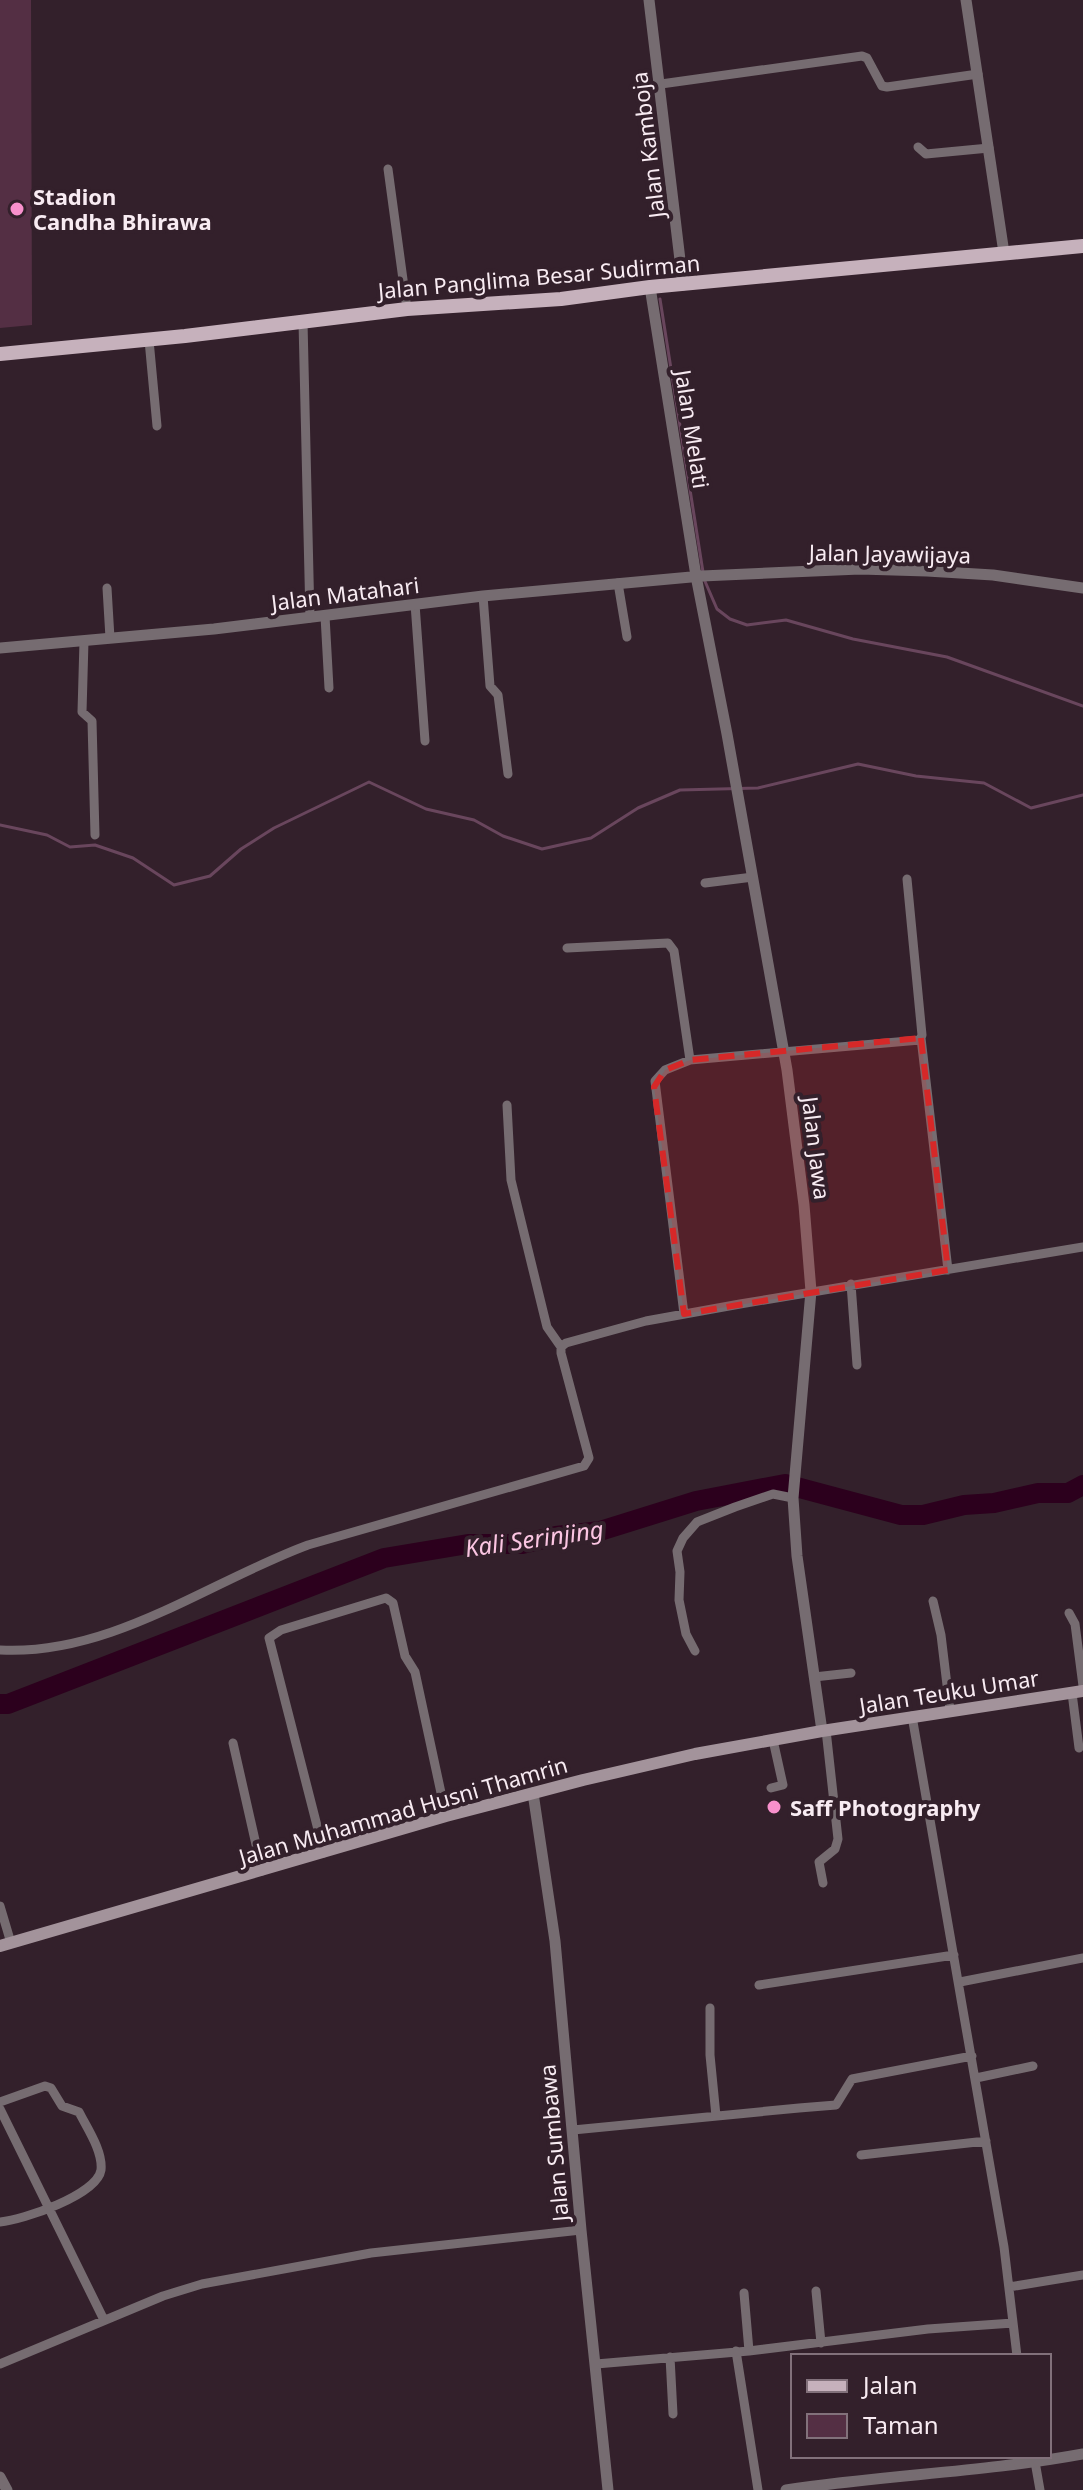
<svg xmlns="http://www.w3.org/2000/svg" width="1083" height="2490" viewBox="0 0 1083 2490" font-family="'Noto Sans',sans-serif">
<style>
.green{fill:#542f44}
.lines{fill:none;stroke-linecap:round;stroke-linejoin:round}
.stream{stroke:#69465d;stroke-width:3}
.river{stroke:#2c001d;stroke-width:20}
.minor{stroke:#766c71;stroke-width:9}
.tertiary{stroke:#766c71;stroke-width:11}
.secondary{stroke:#a3939b;stroke-width:12}
.primary{stroke:#c6b1bc;stroke-width:14}
.marked{fill:#d62828;fill-opacity:0.2;stroke:#d62828;stroke-width:6;stroke-dasharray:16 10;stroke-linejoin:round}
.poi-dot{fill:#f890cc;stroke:#33202b;stroke-width:3}
.labels{text-anchor:middle;dominant-baseline:central;stroke-width:8;stroke-linejoin:round;paint-order:stroke}
.street-label{font-size:22px;fill:#f8ebf2;stroke:#33202b}
.poi-label{font-size:22px;font-weight:bold;fill:#f8ebf2;stroke:#33202b;text-anchor:start}
.water-label{font-size:24px;font-style:italic;fill:#fbc5e2;stroke:#33202b}
</style>
<rect width="100%" height="100%" fill="#33202b"/>
<path class="green" d="M 0,0 L 31,0 L 32,325 L 0,328 Z"/>
<g class="lines">
<path class="stream" d="M 660,299 L 703,572
M 704,579 L 717,609 L 730,619 L 747,625 L 786,620 L 853,639 L 947,657 L 1083,706
M 0,825 L 47,835 L 70,847 L 95,845 L 133,858 L 174,885 L 210,876 L 241,849 L 274,828 L 369,782 L 426,809 L 474,820 L 503,836 L 542,849 L 591,838 L 638,808 L 680,790 L 758,788 L 858,764 L 916,776 L 984,783 L 1031,808 L 1083,795"/>
<path class="river" d="M 0,1704 L 8,1704 L 384,1558 L 468,1544 L 522,1544 L 556,1536 L 600,1531 L 696,1501 L 785,1484 L 901,1515 L 923,1515 L 964,1505 L 994,1503 L 1038,1493 L 1068,1493 L 1083,1485"/>
<path class="minor" d="M 661,84 L 862,56 L 867,58 L 882,86 L 887,87 L 978,74
M 918,147 L 926,154 L 989,148
M 388,169 L 407,309
M 303,322 L 310,618
M 149,340 L 157,426
M 618,583 L 627,637
M 107,588 L 110,638
M 483,596 L 490,686 L 498,695 L 508,774
M 415,604 L 425,741
M 325,616 L 329,688
M 84,641 L 82,712 L 92,721 L 95,835
M 705,883 L 753,877
M 567,948 L 668,943 L 674,951 L 690,1060
M 921,1038 L 948,1270
M 507,1105 L 511,1180 L 544,1315 L 547,1327 L 561,1347
M 851,1284 L 857,1365
M 684,1314 L 655,1081 L 665,1070 L 690,1060 L 920,1040 L 922,1035 L 907,879
M 933,1601 L 941,1635 L 950,1710
M 1069,1613 L 1075,1624 L 1083,1686
M 0,1650 C 111,1656 208,1582 308,1545 L 584,1466 L 589,1458 L 561,1353 L 561,1347 L 566,1343 L 646,1321 L 740,1304 L 1083,1247
M 695,1651 L 686,1634 L 679,1600 L 680,1572 L 677,1551 L 683,1538 L 697,1522 L 735,1507 L 773,1494 L 793,1498
M 814,1677 L 851,1673
M 1072,1693 L 1079,1748
M 912,1716 L 1004,2247 L 1017,2356
M 233,1743 L 262,1871
M 771,1788 L 783,1785 L 773,1740
M 324,1853 L 269,1638 L 281,1630 L 386,1598 L 393,1603 L 405,1656 L 415,1672 L 446,1816
M 823,1883 L 819,1862 L 835,1849 L 838,1839 L 826,1730
M 0,1906 L 11,1943
M 960,1982 L 1083,1958
M 759,1985 L 954,1955
M 710,2008 L 710,2055 L 716,2116
M 976,2078 L 1033,2066
M 0,2102 L 45,2086 L 51,2088 L 62,2106 L 79,2112 C 87,2128 103,2151 101,2170 C 97,2195 23,2220 0,2222
M 0,2109 L 104,2320
M 573,2130 L 799,2108 L 836,2105 L 852,2079 L 972,2056
M 861,2155 L 986,2141
M 1009,2287 L 1083,2275
M 816,2291 L 821,2343
M 744,2293 L 749,2351
M 736,2351 L 758,2490
M 670,2357 L 673,2414
M 0,2364 L 163,2296 L 202,2284 L 371,2253 L 581,2230
M 596,2364 L 749,2351 L 928,2329 L 1013,2323
M 1034,2456 L 1040,2490"/>
<path class="tertiary" d="M 649,0 L 683,285
M 966,0 L 1004,253
M 650,287 L 696,576 L 727,734 L 787,1070 L 804,1205 L 811,1291 L 793,1498 L 797,1556 L 822,1731
M 0,648 L 214,629 L 483,596 L 702,576 L 860,569 L 927,571 L 993,575 L 1083,588
M 533,1793 L 555,1941 L 581,2230 L 608,2490
M 0,2477 L 7,2490
M 786,2490 C 885,2475 985,2472 1083,2454"/>
<path class="secondary" d="M 0,1946 L 446,1816 L 583,1780 L 695,1754 L 822,1731 L 1083,1691"/>
<path class="primary" d="M 0,354 L 185,336 L 407,309 L 561,299 L 650,287 L 1083,246"/>
</g>
<path class="marked" d="M 921,1038 L 948,1270 L 684,1314 L 654,1087 L 665,1070 L 690,1060 Z"/>
<g class="poi-dot">
<circle cx="17" cy="209" r="8"/>
<circle cx="774" cy="1807" r="8"/>
</g>
<g class="labels">
<g class="street-label">
<text transform="translate(647 145) rotate(-97)">Jalan Kamboja</text>
<text transform="translate(539 276) rotate(-5)">Jalan Panglima Besar Sudirman</text>
<text transform="translate(693 429) rotate(81)">Jalan Melati</text>
<text transform="translate(890 553) rotate(1)">Jalan Jayawijaya</text>
<text transform="translate(345 593) rotate(-7)">Jalan Matahari</text>
<text transform="translate(817 1148) rotate(83)">Jalan Jawa</text>
<text transform="translate(949 1691) rotate(-9)">Jalan Teuku Umar</text>
<text transform="translate(403 1810) rotate(-16)">Jalan Muhammad Husni Thamrin</text>
<text transform="translate(553 2143) rotate(-95)">Jalan Sumbawa</text>
</g>
<g class="poi-label">
<text x="33" y="196">Stadion<tspan x="33" dy="25">Candha Bhirawa</tspan></text>
<text x="790" y="1807">Saff Photography</text>
</g>
<g class="water-label">
<text transform="translate(534 1538) rotate(-8)">Kali Serinjing</text>
</g>
</g>
<rect x="791" y="2354" width="260" height="104" fill="#33202b" stroke="#82717b" stroke-width="2"/>
<rect x="807" y="2380" width="40" height="12" fill="#c6b1bc" stroke="#82717b" stroke-width="2"/>
<text x="863" y="2394" font-size="24" fill="#f8ebf2">Jalan</text>
<rect x="807" y="2414" width="40" height="24" fill="#542f44" stroke="#82717b" stroke-width="2"/>
<text x="863" y="2434" font-size="24" fill="#f8ebf2">Taman</text>
</svg>
